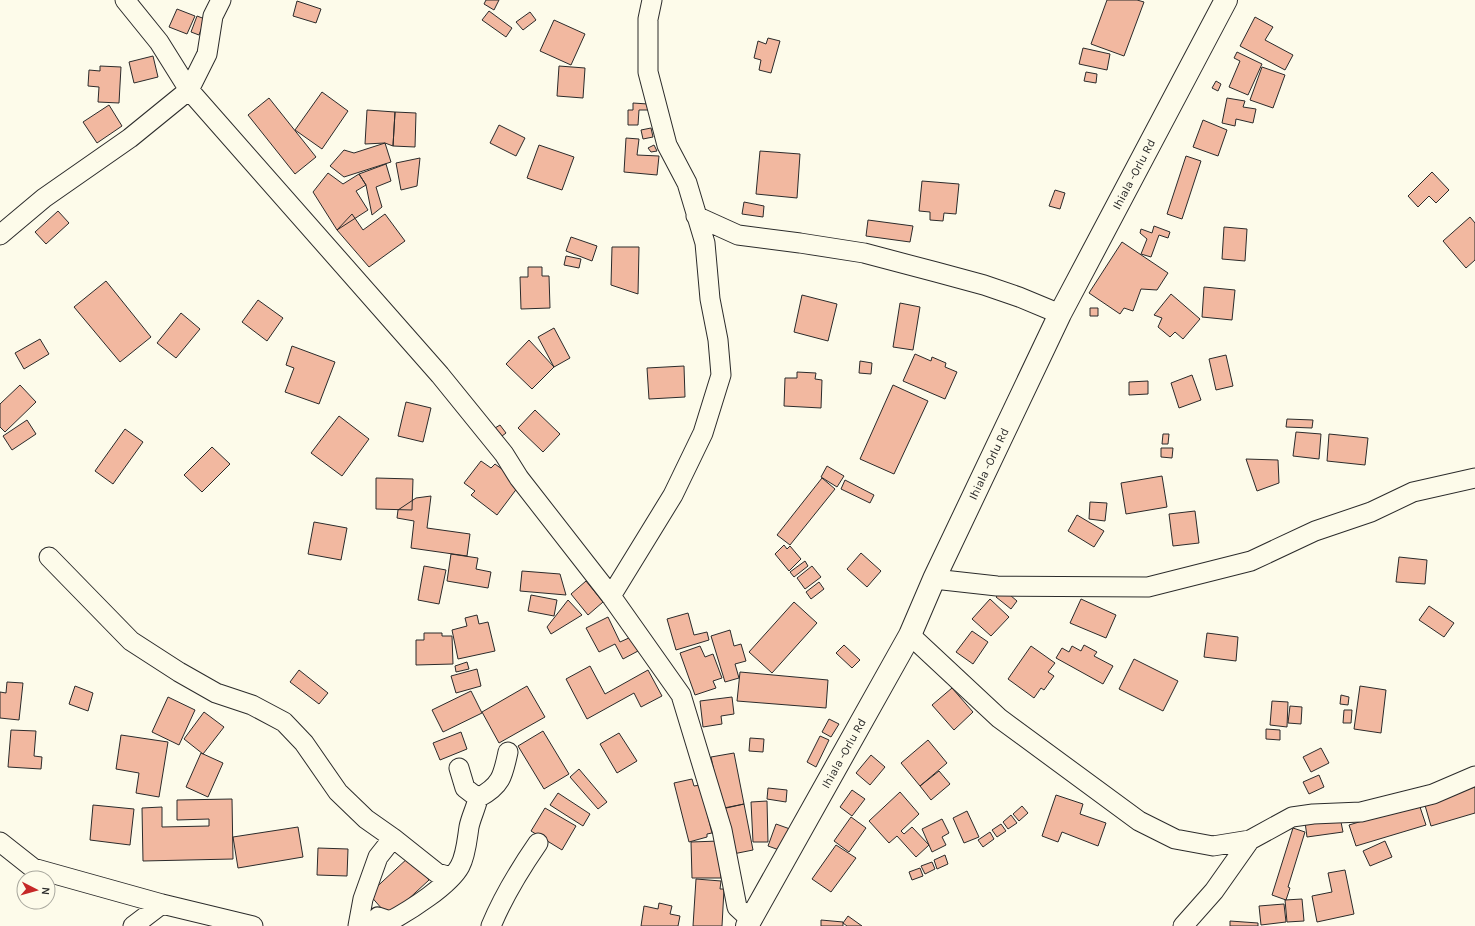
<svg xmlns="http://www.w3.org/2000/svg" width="1475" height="926" viewBox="0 0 1475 926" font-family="Karla,sans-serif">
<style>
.building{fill:#f2b8a0;stroke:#2b2b2b}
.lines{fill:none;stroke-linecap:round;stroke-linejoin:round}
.minor-casing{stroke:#2b2b2b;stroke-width:21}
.major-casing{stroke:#2b2b2b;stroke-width:24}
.minor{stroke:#fdfbea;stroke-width:19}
.major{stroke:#fdfbea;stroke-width:22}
.labels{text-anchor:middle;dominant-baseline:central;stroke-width:3;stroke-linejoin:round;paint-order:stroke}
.street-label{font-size:12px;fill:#2b2b2b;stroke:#fdfbea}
</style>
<rect width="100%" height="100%" fill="#fdfbea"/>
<path class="building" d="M 486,0 L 499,0 L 494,10 L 484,4 Z
M 1107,0 L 1137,0 L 1144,2 L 1124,56 L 1091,44 Z
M 297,1 L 321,9 L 316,23 L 293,16 Z
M 177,9 L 195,16 L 187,34 L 169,27 Z
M 489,11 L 512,28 L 506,37 L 482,20 Z
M 530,12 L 536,20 L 523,30 L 516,22 Z
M 197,16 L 205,19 L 199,35 L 191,32 Z
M 1255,17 L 1273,27 L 1265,40 L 1293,55 L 1285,70 L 1240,46 Z
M 554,20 L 585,34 L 571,65 L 540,51 Z
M 768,38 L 780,41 L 771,73 L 759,70 L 761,60 L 754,58 L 758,41 L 766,44 Z
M 1083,48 L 1110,54 L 1107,70 L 1079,64 Z
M 1237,52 L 1262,64 L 1248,95 L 1229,87 L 1240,61 L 1234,58 Z
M 153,56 L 158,77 L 134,83 L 129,62 Z
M 100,66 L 121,67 L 119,103 L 98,102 L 99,87 L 88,86 L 89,70 L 100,71 Z
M 559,66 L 585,68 L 583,98 L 557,96 Z
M 1262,67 L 1285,75 L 1273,108 L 1250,100 Z
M 1086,72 L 1097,74 L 1096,83 L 1084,81 Z
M 1216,81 L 1221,84 L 1218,91 L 1212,88 Z
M 322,92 L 348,111 L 322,149 L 295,130 Z
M 269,98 L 316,157 L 295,174 L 248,115 Z
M 1227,98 L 1245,101 L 1243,107 L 1256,109 L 1253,123 L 1236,119 L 1235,126 L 1222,123 Z
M 633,103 L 648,104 L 648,110 L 639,110 L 638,125 L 628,125 L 628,110 L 633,110 Z
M 109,105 L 122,126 L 97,143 L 83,122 Z
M 367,110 L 395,112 L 393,146 L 385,143 L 365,144 Z
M 395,112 L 416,113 L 415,147 L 393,146 Z
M 1203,120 L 1227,130 L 1218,156 L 1193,147 Z
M 499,125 L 525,138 L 516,156 L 490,143 Z
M 651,128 L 653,137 L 643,139 L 641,130 Z
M 626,138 L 639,139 L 637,155 L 659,156 L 657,175 L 624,172 Z
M 385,143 L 391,162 L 344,177 L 330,166 L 344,150 L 354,153 Z
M 539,145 L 574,157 L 562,190 L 527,178 Z
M 654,145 L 657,151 L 651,152 L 648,148 Z
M 760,151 L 800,154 L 797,198 L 756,194 Z
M 1186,156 L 1201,161 L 1182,219 L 1167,214 Z
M 420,158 L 417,186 L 401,190 L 396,163 Z
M 386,164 L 391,181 L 376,187 L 382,207 L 372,215 L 366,185 L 359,174 Z
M 1432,172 L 1449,190 L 1436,203 L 1429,196 L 1418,207 L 1408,196 Z
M 328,173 L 343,184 L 359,174 L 366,185 L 356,191 L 368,210 L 337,230 L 313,192 Z
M 922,181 L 959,184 L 956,214 L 944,213 L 943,221 L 930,220 L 930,212 L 919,211 Z
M 1055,190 L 1065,193 L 1060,209 L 1049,206 Z
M 744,202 L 764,206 L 763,217 L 742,214 Z
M 58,211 L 69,223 L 46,244 L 35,232 Z
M 352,214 L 363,230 L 385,214 L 405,241 L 369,267 L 337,230 Z
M 1470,217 L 1475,223 L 1475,260 L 1466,268 L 1443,241 Z
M 868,220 L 913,226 L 910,242 L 866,236 Z
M 1154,226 L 1170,232 L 1168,238 L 1159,235 L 1151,257 L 1141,254 L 1147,239 L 1140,233 L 1141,229 L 1152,233 Z
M 1224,227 L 1247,229 L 1245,261 L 1222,259 Z
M 571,237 L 597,246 L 592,261 L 566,251 Z
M 1122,242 L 1168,273 L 1157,290 L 1141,289 L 1133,311 L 1124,308 L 1120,314 L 1089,293 Z
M 612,247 L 639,247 L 638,294 L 611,285 Z
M 566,256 L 581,259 L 579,268 L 564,265 Z
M 528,267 L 542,267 L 542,276 L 549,276 L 550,308 L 521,309 L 520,277 L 528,277 Z
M 106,281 L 151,337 L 120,362 L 74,307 Z
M 1204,287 L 1235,290 L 1232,320 L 1202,317 Z
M 1171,294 L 1200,319 L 1183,339 L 1175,332 L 1170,337 L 1158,327 L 1162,318 L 1154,315 Z
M 802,295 L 837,304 L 828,341 L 794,332 Z
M 258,300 L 283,318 L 267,341 L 242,322 Z
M 900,303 L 920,307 L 913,350 L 893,347 Z
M 1090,308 L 1098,308 L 1098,316 L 1090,316 Z
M 181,313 L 200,329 L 176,358 L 157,343 Z
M 554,328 L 570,358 L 554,367 L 538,337 Z
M 40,339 L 49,354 L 24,369 L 15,353 Z
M 529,340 L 554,367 L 532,389 L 506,364 Z
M 292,346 L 335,362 L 319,404 L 285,392 L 294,368 L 286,365 Z
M 915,354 L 931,361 L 932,357 L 946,363 L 945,367 L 957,372 L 945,399 L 903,381 Z
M 1226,355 L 1233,386 L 1216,390 L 1209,359 Z
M 860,361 L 872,363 L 871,374 L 859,373 Z
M 684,366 L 685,397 L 649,399 L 647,368 Z
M 797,372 L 816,373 L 815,379 L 822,380 L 821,408 L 784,406 L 785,378 L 797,378 Z
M 1192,375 L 1201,400 L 1179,408 L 1171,383 Z
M 1148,381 L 1148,394 L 1129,395 L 1129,382 Z
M 20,385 L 36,402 L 5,432 L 0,427 L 0,404 Z
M 893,385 L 928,401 L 894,474 L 860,459 Z
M 406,402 L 431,408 L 423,442 L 398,436 Z
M 535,410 L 560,434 L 543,452 L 518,428 Z
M 339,416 L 369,439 L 342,476 L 311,453 Z
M 1287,419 L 1313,420 L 1312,428 L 1286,427 Z
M 27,420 L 36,434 L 12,450 L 3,436 Z
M 500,425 L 506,433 L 502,436 L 495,428 Z
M 125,429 L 143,442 L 113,484 L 95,471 Z
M 1296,432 L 1321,434 L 1319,459 L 1293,456 Z
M 1163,434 L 1169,434 L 1168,444 L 1162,444 Z
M 1329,434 L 1368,438 L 1365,465 L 1327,461 Z
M 212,447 L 230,464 L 202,492 L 184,475 Z
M 1161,448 L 1173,448 L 1172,458 L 1161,457 Z
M 1246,459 L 1278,460 L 1279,483 L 1257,491 Z
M 481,461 L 491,468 L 495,464 L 521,483 L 497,515 L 471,495 L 475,491 L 464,483 Z
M 827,466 L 844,476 L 837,487 L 821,477 Z
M 1162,476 L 1167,507 L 1126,514 L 1121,483 Z
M 376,478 L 413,479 L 412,510 L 376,509 Z
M 822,478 L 835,489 L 790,545 L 777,535 Z
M 845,480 L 874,495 L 870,503 L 841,489 Z
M 431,496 L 427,528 L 470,534 L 467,556 L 411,548 L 414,521 L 397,518 L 398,510 L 416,498 Z
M 1090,502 L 1107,503 L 1105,521 L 1089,519 Z
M 1195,511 L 1199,543 L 1173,546 L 1169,514 Z
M 1077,515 L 1104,531 L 1094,547 L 1068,531 Z
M 314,522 L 347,528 L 341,560 L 308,554 Z
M 784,545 L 787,549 L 790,546 L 801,559 L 789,571 L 775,554 Z
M 861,553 L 881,571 L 867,587 L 847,569 Z
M 451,554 L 478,558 L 476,569 L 491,572 L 488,588 L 447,581 Z
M 1399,557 L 1427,560 L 1425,584 L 1396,582 Z
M 805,561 L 808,566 L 794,577 L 790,572 Z
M 424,566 L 446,570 L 439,604 L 418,600 Z
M 812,566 L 821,577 L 805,589 L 797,578 Z
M 522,571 L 560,574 L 566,595 L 520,591 Z
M 586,581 L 603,602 L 588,615 L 571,594 Z
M 819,582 L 824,589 L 811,599 L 806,592 Z
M 1003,589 L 1017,601 L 1011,609 L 996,597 Z
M 531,595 L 557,600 L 554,616 L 528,611 Z
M 990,599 L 1009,617 L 991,636 L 972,619 Z
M 1081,599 L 1116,615 L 1106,638 L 1070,623 Z
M 568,600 L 582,615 L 551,634 L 547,627 Z
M 794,602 L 817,623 L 772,673 L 749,652 Z
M 1429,606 L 1454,623 L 1444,637 L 1419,620 Z
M 688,613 L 694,635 L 707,632 L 709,640 L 676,650 L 667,619 Z
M 477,615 L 479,624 L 488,622 L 495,651 L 458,659 L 452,630 L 467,626 L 465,618 Z
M 608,617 L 620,642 L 631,637 L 638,651 L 623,659 L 615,644 L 599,652 L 586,628 Z
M 730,630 L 734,646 L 741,644 L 746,661 L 735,664 L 739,678 L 725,682 L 711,636 Z
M 972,631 L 988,642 L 973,664 L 956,652 Z
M 424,633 L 442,633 L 442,636 L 452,636 L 453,664 L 416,665 L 416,640 L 424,640 Z
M 1207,633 L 1238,637 L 1236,661 L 1204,657 Z
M 844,645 L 860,660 L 852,668 L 836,653 Z
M 1084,645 L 1097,652 L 1094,656 L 1113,666 L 1103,684 L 1056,658 L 1062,648 L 1069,652 L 1072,646 L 1081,651 Z
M 700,646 L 705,657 L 713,654 L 722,678 L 713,681 L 716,688 L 695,695 L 680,653 Z
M 1031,646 L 1055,663 L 1048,672 L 1054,676 L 1044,690 L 1041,688 L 1034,698 L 1008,679 Z
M 1134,659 L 1178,681 L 1163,711 L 1119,689 Z
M 467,662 L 469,669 L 456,672 L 455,666 Z
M 590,666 L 605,694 L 648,670 L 662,696 L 641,707 L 634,693 L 587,719 L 566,679 Z
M 477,669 L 481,686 L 456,693 L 451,676 Z
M 299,670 L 328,693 L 319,704 L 290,682 Z
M 740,672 L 828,680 L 826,708 L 737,701 Z
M 7,682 L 23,683 L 19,720 L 0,718 L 0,692 L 6,693 Z
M 75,686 L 93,693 L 88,711 L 69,704 Z
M 527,686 L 545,717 L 499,743 L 482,712 Z
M 1360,686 L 1386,690 L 1381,733 L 1354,729 Z
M 952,688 L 973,712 L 954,730 L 932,705 Z
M 471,691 L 482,713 L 443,732 L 432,710 Z
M 1341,695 L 1349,697 L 1348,705 L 1340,704 Z
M 168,697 L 195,710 L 179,745 L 152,732 Z
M 732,697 L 734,714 L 721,716 L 722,724 L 703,727 L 700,701 Z
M 1272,701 L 1288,702 L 1287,727 L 1270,725 Z
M 1290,706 L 1302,707 L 1301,724 L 1288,723 Z
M 1344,710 L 1352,710 L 1351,723 L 1343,723 Z
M 204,712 L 224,727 L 203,754 L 184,739 Z
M 829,719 L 839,724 L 831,737 L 822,732 Z
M 1266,729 L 1280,730 L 1280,740 L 1266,739 Z
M 11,730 L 36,731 L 34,756 L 42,757 L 41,769 L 8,767 Z
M 543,731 L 569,774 L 544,789 L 518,746 Z
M 461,732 L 467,749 L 440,760 L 433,743 Z
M 619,733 L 637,761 L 617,773 L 600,744 Z
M 121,735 L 168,742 L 159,797 L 136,793 L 139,773 L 116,769 Z
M 820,736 L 829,740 L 816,767 L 807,762 Z
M 750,738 L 764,739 L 763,752 L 749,751 Z
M 928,740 L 947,763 L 920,786 L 901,763 Z
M 1321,748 L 1329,763 L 1311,772 L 1303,757 Z
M 201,753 L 223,763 L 208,797 L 186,787 Z
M 734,753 L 744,804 L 722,809 L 711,757 Z
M 871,755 L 885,767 L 870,785 L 856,773 Z
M 579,769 L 607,802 L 598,809 L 570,777 Z
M 939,771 L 950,784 L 931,800 L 920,786 Z
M 1319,775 L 1324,787 L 1309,794 L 1303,782 Z
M 692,779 L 694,786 L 700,785 L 712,833 L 707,834 L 707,837 L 689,842 L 674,783 Z
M 1475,787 L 1475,813 L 1431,826 L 1424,802 Z
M 768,788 L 787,790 L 786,802 L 767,799 Z
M 852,790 L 865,799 L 852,816 L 840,807 Z
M 900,792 L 919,814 L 901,831 L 904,834 L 912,827 L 929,845 L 916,857 L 897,836 L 889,843 L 869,821 Z
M 558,793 L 590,814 L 583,826 L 550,805 Z
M 1056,795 L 1083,804 L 1080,814 L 1106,823 L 1098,846 L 1062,832 L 1058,842 L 1042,836 Z
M 232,799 L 233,859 L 143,861 L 142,808 L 162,807 L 162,827 L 209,826 L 209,819 L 177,820 L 177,800 Z
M 767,801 L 768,842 L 753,842 L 751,802 Z
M 744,804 L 753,850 L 733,854 L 724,808 Z
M 1419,804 L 1426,825 L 1356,846 L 1349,825 Z
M 93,805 L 134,809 L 130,845 L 90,840 Z
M 1022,806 L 1028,813 L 1019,821 L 1013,814 Z
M 545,808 L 576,826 L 562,850 L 531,831 Z
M 967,811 L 979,837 L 964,843 L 953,818 Z
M 1011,815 L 1017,823 L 1008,829 L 1003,822 Z
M 851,817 L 866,828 L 849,852 L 834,841 Z
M 1340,817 L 1343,832 L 1307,837 L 1305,822 Z
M 942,819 L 949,833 L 942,837 L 946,845 L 932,852 L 922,829 Z
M 776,824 L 790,829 L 782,851 L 768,846 Z
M 1001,824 L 1006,831 L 997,837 L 992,830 Z
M 298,827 L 303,857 L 238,868 L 233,837 Z
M 1293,828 L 1305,832 L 1288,887 L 1290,888 L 1286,900 L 1272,895 Z
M 990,832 L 994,839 L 983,847 L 978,840 Z
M 719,841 L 721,878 L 692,878 L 691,842 Z
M 1385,841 L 1392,857 L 1370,866 L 1363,851 Z
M 836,845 L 856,858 L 831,892 L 812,879 Z
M 318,848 L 348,849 L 347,876 L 317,875 Z
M 945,855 L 948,864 L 937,869 L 934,860 Z
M 409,857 L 429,880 L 389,917 L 369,894 Z
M 932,862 L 935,869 L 925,874 L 921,866 Z
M 920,868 L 923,876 L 912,880 L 909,872 Z
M 1345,870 L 1354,914 L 1317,922 L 1312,896 L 1332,892 L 1328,873 Z
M 696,879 L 721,881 L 720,889 L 724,889 L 722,926 L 693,926 Z
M 1302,899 L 1304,921 L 1287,922 L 1285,900 Z
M 659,903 L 672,906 L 670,914 L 680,916 L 678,926 L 641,926 L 644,906 L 658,909 Z
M 1284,904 L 1286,922 L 1261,925 L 1259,906 Z
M 848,916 L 862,926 L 847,926 L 843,923 Z
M 821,920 L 843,922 L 843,926 L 821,926 Z
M 1230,921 L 1258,923 L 1258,926 L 1230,926 Z"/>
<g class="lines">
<defs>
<path id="minor" d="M 125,0 L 159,42 L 189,90 L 440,375 L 504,454 L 519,478 L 611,596 L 681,695 L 722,830 L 737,907 L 750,919
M 696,216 L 738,235 L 800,243 L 864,253 L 936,272 L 984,285 L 1019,297 L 1060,314
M 0,235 L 44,198 L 130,138 L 189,90 L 207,54 L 213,16 L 221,0
M 49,557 L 131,641 L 179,672 L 216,693 L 252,705 L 284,722 L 304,743 L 338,792 L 366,819 L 393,838 L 378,857 L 363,899 L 358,926
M 934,579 L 997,586 L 1148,587 L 1251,561 L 1315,531 L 1371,512 L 1413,492 L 1475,478
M 611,596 L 673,495 L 703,433 L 721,375 L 718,340 L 710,299 L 705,243 L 687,183 L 667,145 L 648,72 L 648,19 L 652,0
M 910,635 L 999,718 L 1139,821 L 1175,839 L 1213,846 L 1250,840 L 1292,817 L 1313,814 L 1361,812 L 1433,794 L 1475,776
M 459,768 L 465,788 L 478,798
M 393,838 L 437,873 L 451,877
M 0,842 L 33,868 L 162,904 L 253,926
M 133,926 L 162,904
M 371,926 L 378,917 L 390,921 C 409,911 450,885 460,866 C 466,855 467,840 469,827 C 471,817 476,808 478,798 C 501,786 503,776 508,752
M 491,926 C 503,897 520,869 538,843
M 1183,926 L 1214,891 L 1250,840"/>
<g id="major">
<path id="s1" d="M 747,926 L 910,635 L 934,579 L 1060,314 L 1226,0"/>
</g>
</defs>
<use href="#minor" class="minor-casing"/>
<use href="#major" class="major-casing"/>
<use href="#minor" class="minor"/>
<use href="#major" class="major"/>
</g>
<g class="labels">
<g class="street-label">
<text stroke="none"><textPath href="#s1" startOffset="846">Ihiala -Orlu Rd</textPath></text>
<text stroke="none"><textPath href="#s1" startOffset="522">Ihiala -Orlu Rd</textPath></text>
<text stroke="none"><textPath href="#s1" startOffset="198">Ihiala -Orlu Rd</textPath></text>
</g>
</g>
<g transform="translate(36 890) rotate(96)"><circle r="19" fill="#fdfbea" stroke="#a9a89e"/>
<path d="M0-3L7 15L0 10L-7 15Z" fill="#c62828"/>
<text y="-6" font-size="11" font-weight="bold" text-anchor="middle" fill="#2b2b2b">N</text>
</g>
</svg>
